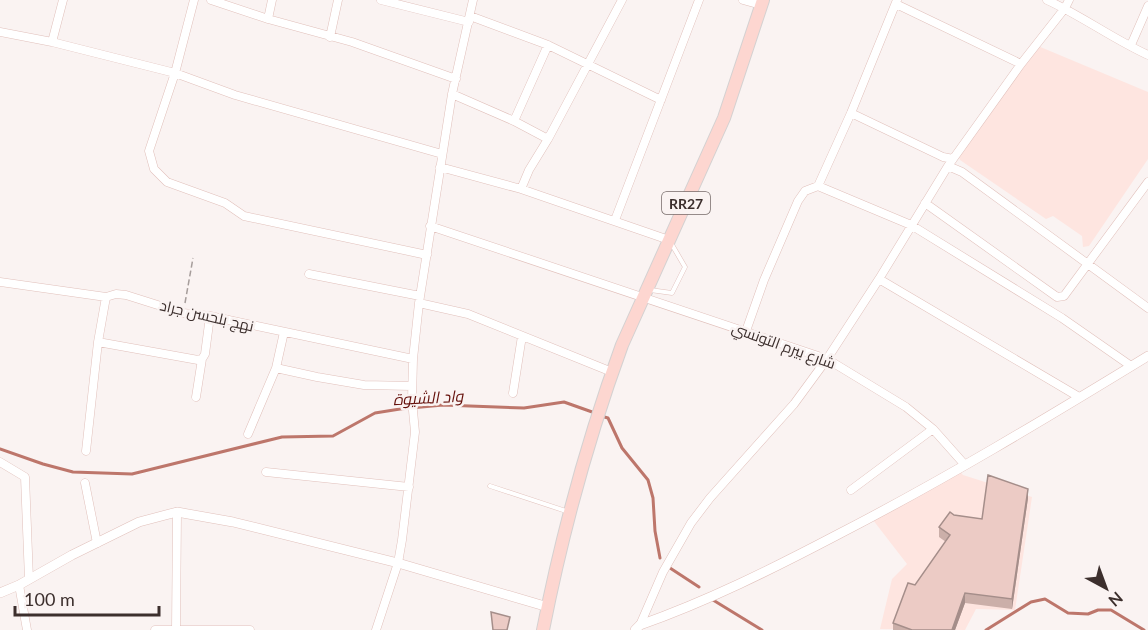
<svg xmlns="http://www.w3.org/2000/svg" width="1148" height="630" viewBox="0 0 1148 630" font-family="Lato,Cairo,sans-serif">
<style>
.built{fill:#fee5e0}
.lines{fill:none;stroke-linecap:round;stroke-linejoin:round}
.stream{stroke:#bd766b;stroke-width:3}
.service-casing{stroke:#e1c0bb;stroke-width:5}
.minor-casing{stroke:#e1c0bb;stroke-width:9}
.tertiary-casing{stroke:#e1c0bb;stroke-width:10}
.primary-casing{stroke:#d4d1d1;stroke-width:14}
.path{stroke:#a69d9b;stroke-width:1.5;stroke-dasharray:6 3;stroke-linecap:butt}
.service{stroke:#fff;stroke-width:4}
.minor{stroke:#fff;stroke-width:8}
.tertiary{stroke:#fff;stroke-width:9}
.primary{stroke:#fdd6d0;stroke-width:12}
.wall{fill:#cbafa9}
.shaded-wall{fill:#a58e8a}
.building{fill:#eccbc5;stroke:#a58e8a;stroke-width:1.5}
.labels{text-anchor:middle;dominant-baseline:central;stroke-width:5;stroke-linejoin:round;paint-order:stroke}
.shield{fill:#faf3f2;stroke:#756a68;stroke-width:1.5}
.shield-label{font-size:14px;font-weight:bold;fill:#3c2f2d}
.street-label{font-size:15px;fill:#3c2f2d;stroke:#faf3f2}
.water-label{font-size:16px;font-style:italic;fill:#65100b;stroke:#faf3f2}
</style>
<rect width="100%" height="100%" fill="#faf3f2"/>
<path class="built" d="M 1038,46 L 1148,92 L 1148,159 L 1089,246 L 1083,247 L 1082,236 L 1053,216 L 1046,219 L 960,160 L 958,154 Z
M 958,469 L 963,475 L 1032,497 L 1015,610 L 976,609 L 965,630 L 880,629 L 892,579 L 907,564 L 873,520 Z"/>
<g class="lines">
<path class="stream" d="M 601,416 L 608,418 L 622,448 L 648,480 L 653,498 L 655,531 L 660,558
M 0,449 L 43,464 L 73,472 L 132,474 L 282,437 L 333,436 L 375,413 L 400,409 L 443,405 L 524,408 L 564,402 L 595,413
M 670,568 L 699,587
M 713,600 L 762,630
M 986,630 L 1031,602 L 1045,599 L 1068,613 L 1088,614 L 1098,610 L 1111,610 L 1144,630"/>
<defs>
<path id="service" d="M 650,290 L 672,293 L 685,267 L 671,243
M 490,486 L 569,512"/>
<path id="minor" d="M 194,0 L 175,73 L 149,151 L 154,169 L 167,182 L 225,203 L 244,216 L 427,255
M 211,0 L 268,19 L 352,42 L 456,79
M 381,0 L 469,22
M 743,0 L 761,5
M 1047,0 C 1082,16 1113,39 1148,55
M 896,4 L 1021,64
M 470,16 L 548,45 L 661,100
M 268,19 L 272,0
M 0,32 L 52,42 L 175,73 L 235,95 L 442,154
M 330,37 L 338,0
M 52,42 L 63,0
M 1131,45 L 1148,6
M 452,94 L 514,121 L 548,139
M 851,113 L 943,157 L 953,159
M 514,121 L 548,45
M 948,166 L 962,172 L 1148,308
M 440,167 L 521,189 L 669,240
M 818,186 L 851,113 L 897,0
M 521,189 L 529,170 L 548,139 L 622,0
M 925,203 L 1057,297 L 1064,296 L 1148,182
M 615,220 L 699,0
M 430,226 L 827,359 L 906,407 L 933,429 L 965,465
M 309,274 L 420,296
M 879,279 L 1079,397
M 0,282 L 106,297 L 116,294 L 126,295 L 183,313 L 210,316 L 413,359
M 419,303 L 468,314 L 612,372
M 746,331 L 764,280 L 798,201 L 805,191 L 818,186 L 911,225 L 1062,318 L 1131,366
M 98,342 L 198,360 L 202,359 L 205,354 L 210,316
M 276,368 L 317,377 L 364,385 L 412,386
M 513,393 L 522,336
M 196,397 L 202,359
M 248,434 L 276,368 L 284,332
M 86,451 L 98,342 L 106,297
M 0,462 L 25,477 L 29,579
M 266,472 L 409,487
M 85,483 L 97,543
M 851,490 L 933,429
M 19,585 L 27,630
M 640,625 L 663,572 L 691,523 L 710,498 L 794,404 L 827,359 L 879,279 L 948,166 L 1021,64 L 1065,8 L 1069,0
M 155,630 L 250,630
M 176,630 L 177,512
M 376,630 L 398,563 L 402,540 L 415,432 L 412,400 L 413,359 L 419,303 L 452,94 L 473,0"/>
<path id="tertiary" d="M 0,593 L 19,585 L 72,555 L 139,522 L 177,512 L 233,522 L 398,563 L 548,607
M 635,630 L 640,625 C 708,601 772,569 835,536 C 942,481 1045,419 1148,356"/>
<path id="primary" d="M 543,630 C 562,534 588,438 622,345 L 724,118 L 763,0"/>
</defs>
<use href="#service" class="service-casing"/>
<use href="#minor" class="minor-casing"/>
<use href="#tertiary" class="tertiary-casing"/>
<use href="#primary" class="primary-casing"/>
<path class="path" d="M 185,303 L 193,258"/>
<use href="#service" class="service"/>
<use href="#minor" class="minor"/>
<use href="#tertiary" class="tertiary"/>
<use href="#primary" class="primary"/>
</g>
<path class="wall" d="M 1028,498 L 1012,609 L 965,603 L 955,630 L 893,630 L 893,623 L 915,585 L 946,542 L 939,537 L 939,527 L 954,515 L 982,519 Z"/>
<path class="shaded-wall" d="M 1028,489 L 1028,498 L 1012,609 L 1012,599 Z
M 965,593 L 965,603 L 955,630 L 952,630 Z"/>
<path class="building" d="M 988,475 L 1028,489 L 1012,599 L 965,593 L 952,630 L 912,630 L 893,623 L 908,583 L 915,585 L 950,535 L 939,527 L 950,512 L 954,515 L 982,519 Z
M 491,612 L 510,617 L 507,630 L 493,630 Z"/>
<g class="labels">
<rect class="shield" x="662" y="192" width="48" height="22" rx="4.5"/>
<g class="shield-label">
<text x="686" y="203">RR27</text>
</g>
<g class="street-label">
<text transform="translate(207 315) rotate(13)">نهج بلحسن جراد</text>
<text transform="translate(784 345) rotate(20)">شارع بيرم التونسي</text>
</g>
<g class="water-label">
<text transform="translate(428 397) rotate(-3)">واد الشيوة</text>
</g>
</g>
<g transform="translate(1106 588) rotate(139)" stroke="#faf3f2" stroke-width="4.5" paint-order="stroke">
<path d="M0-4.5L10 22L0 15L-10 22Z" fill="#3c2f2d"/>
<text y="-9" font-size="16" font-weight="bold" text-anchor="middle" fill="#3c2f2d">N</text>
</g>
<path d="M15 606v9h144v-9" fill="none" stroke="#3c2f2d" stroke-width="3"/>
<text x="24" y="606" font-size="18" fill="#3c2f2d" stroke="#faf3f2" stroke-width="4.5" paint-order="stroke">100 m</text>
</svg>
